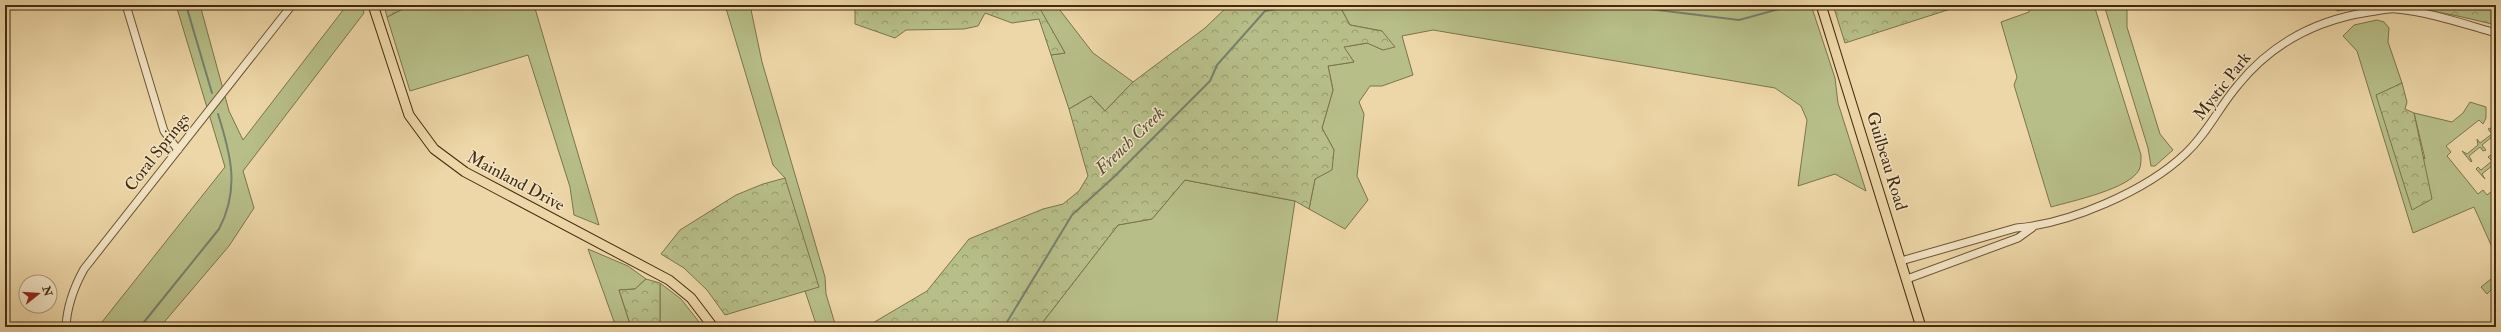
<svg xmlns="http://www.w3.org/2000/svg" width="2501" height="332" viewBox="0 0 2501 332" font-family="'IM FELL Double Pica',serif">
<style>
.grass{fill:#b7be88;stroke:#7c744c}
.forest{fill:url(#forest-crowns);stroke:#7c744c}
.garden{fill:url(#garden-furrows);stroke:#7c744c}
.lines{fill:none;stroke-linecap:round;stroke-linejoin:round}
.stream{stroke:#77806f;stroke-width:2}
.minor-casing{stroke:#6d5636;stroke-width:9}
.major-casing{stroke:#422b10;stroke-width:11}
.minor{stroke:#f3e4c6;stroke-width:7}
.major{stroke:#edd6a7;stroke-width:9}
.labels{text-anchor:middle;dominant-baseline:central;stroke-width:3;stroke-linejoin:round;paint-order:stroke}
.street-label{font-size:17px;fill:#422b10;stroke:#f3e4c6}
.water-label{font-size:18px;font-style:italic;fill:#584e38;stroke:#f3e4c6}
</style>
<defs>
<pattern id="forest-crowns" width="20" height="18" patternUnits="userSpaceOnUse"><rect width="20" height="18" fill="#b7be88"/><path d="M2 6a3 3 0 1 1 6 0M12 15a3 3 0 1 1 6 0" fill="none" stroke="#969b6e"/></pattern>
<pattern id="garden-furrows" width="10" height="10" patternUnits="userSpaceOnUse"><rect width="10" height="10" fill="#b7be88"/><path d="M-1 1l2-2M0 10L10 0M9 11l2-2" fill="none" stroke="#969b6e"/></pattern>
</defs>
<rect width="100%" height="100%" fill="#edd6a7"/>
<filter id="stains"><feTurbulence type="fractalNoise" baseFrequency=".005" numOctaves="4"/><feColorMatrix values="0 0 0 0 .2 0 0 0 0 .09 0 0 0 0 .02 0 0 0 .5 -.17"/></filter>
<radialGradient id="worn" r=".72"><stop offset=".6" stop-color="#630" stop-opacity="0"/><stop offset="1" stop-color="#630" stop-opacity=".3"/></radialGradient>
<path class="grass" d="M 176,5 L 200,5 L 229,111 L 243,140 L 347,5 L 362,5 L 364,13 L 243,171 L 254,208 L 229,246 L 160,327 L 98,327 L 225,167 Z
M 411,5 L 467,5 L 474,9 L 495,5 L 534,5 L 599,225 L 574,215 L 570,187 L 528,55 L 410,91 L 387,17 Z
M 725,5 L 750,5 L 762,62 L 825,277 L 826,294 L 836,327 L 817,327 L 804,288 L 785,178 L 773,165 Z
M 1037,5 L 1056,5 L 1093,53 L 1133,82 L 1105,111 L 1091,96 L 1069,109 L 1051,55 L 1065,53 Z
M 1339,5 L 1811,5 L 1835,78 L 1838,103 L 1866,191 L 1835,174 L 1798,186 L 1807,120 L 1801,106 L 1775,88 L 1433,30 L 1402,36 L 1413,75 L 1382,86 L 1370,86 L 1359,102 L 1364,114 L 1357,176 L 1368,200 L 1345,229 L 1309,209 L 1315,179 L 1334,150 L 1322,128 L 1333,90 L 1328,66 L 1354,62 L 1343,47 L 1368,43 L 1383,50 L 1382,31 L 1350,25 Z
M 2029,5 L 2094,5 L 2141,155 C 2141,160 2141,166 2139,170 C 2129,189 2072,201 2051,207 L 2014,85 L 2017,77 L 2001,22 L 2029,12 Z
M 2104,5 L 2127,5 L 2127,27 L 2160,134 L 2173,150 L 2155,166 L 2151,166 L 2148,148 Z
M 2377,20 L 2384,22 L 2389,28 L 2388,42 L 2402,83 L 2376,96 L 2425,159 L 2414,113 L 2452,122 L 2463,113 L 2470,102 L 2486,107 L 2486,118 L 2483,124 L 2479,120 L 2446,146 L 2451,152 L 2447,156 L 2478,194 L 2483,190 L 2487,195 L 2496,188 L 2496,256 L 2474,207 L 2413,233 L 2357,51 L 2343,36 L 2354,25 Z
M 1185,180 L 1295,201 L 1276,327 L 1039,327 L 1118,225 L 1152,219 Z
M 588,249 L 628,266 L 646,279 L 635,289 L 619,290 L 631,327 L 616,327 Z
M 2496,275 L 2496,285 L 2487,294 L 2481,287 Z
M 660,283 L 681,299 L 703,327 L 660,327 Z"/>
<path class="forest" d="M 384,5 L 411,5 L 387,17 Z
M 855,5 L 1038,5 L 1065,53 L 1051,55 L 1039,19 L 1012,23 L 985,13 L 978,26 L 964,29 L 906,30 L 895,38 L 855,24 Z
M 1229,5 L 1339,5 L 1350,25 L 1382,31 L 1395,47 L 1383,50 L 1367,43 L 1344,47 L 1354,62 L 1328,66 L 1333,90 L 1322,128 L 1334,150 L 1332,170 L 1315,179 L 1309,209 L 1295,201 L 1185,180 L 1152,219 L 1118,225 L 1039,327 L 866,327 L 927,291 L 969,239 L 1043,209 L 1063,204 L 1079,191 L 1088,176 L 1069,109 L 1091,96 L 1105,111 L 1133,82 L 1205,28 Z
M 1833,5 L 1963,5 L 1845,43 Z
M 2336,5 L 2496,5 L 2496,25 C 2438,11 2397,1 2337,11 Z
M 2402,83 L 2407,102 L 2405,109 L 2414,113 L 2432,199 L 2412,210 L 2376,95 Z
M 785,178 L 819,287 L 725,315 L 707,290 L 684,268 L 661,254 L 680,230 L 736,195 L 763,184 Z
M 646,279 L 660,283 L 660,327 L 631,327 L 619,290 L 635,289 Z"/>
<path class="garden" d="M 2490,128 L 2496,136 L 2496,140 L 2493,136 L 2482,145 L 2486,150 L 2483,151 L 2480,147 L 2469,156 L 2472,161 L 2471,162 L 2462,151 L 2467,154 L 2478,145 L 2477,139 L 2480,143 L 2492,134 L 2488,129 Z
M 2491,155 L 2494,159 L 2496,157 L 2496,166 L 2494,164 L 2482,174 L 2485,179 L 2476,169 L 2478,167 L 2481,170 L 2492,161 L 2488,157 Z"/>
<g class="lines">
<path class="stream" d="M 186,5 L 212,93
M 1617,5 L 1739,20 L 1794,5
M 140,327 L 219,229 C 240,189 231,155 218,114
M 1004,327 L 1072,215 L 1115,176 L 1210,81 L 1217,65 L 1265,11 L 1299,5"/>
<defs>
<path id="minor" d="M 126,5 L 164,131 L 178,150
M 1901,261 L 2016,228 C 2069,224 2146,191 2185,154 C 2207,134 2219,107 2238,85 C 2272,43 2316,20 2369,12 C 2378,11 2388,8 2396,9 C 2430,12 2464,24 2496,33
M 1907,279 L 2018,238 L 2032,228
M 66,327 C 67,305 74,287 84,269 L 292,5"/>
<path id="major" d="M 373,5 L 409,115 L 434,149 L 465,172 L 669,280 L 691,298 L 713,327
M 1821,5 L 1921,327"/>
</defs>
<use href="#minor" class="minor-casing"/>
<use href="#major" class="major-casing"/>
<use href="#minor" class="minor"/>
<use href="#major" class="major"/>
</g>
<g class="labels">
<g class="street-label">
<text transform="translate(2222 86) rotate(-52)">Mystic Park</text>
<text transform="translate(157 152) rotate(-52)">Coral Springs</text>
<text transform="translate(1887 161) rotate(73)">Guilbeau Road</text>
<text transform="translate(516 181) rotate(28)">Mainland Drive</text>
</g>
<g class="water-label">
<text transform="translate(1130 141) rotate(-44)">French Creek</text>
</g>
</g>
<rect width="2501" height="332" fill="none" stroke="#edd6a7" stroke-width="20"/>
<rect x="6" y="6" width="2489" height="320" fill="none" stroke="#422b10" stroke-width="2"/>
<rect x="10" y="10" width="2481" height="312" fill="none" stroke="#422b10"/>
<g transform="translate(38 294) rotate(73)"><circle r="19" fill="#f3e4c6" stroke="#ac9a7d"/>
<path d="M0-3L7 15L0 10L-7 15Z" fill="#8f2418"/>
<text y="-6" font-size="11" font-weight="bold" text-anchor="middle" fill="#422b10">N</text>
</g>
<rect width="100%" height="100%" filter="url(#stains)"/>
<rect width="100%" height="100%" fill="url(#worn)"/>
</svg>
